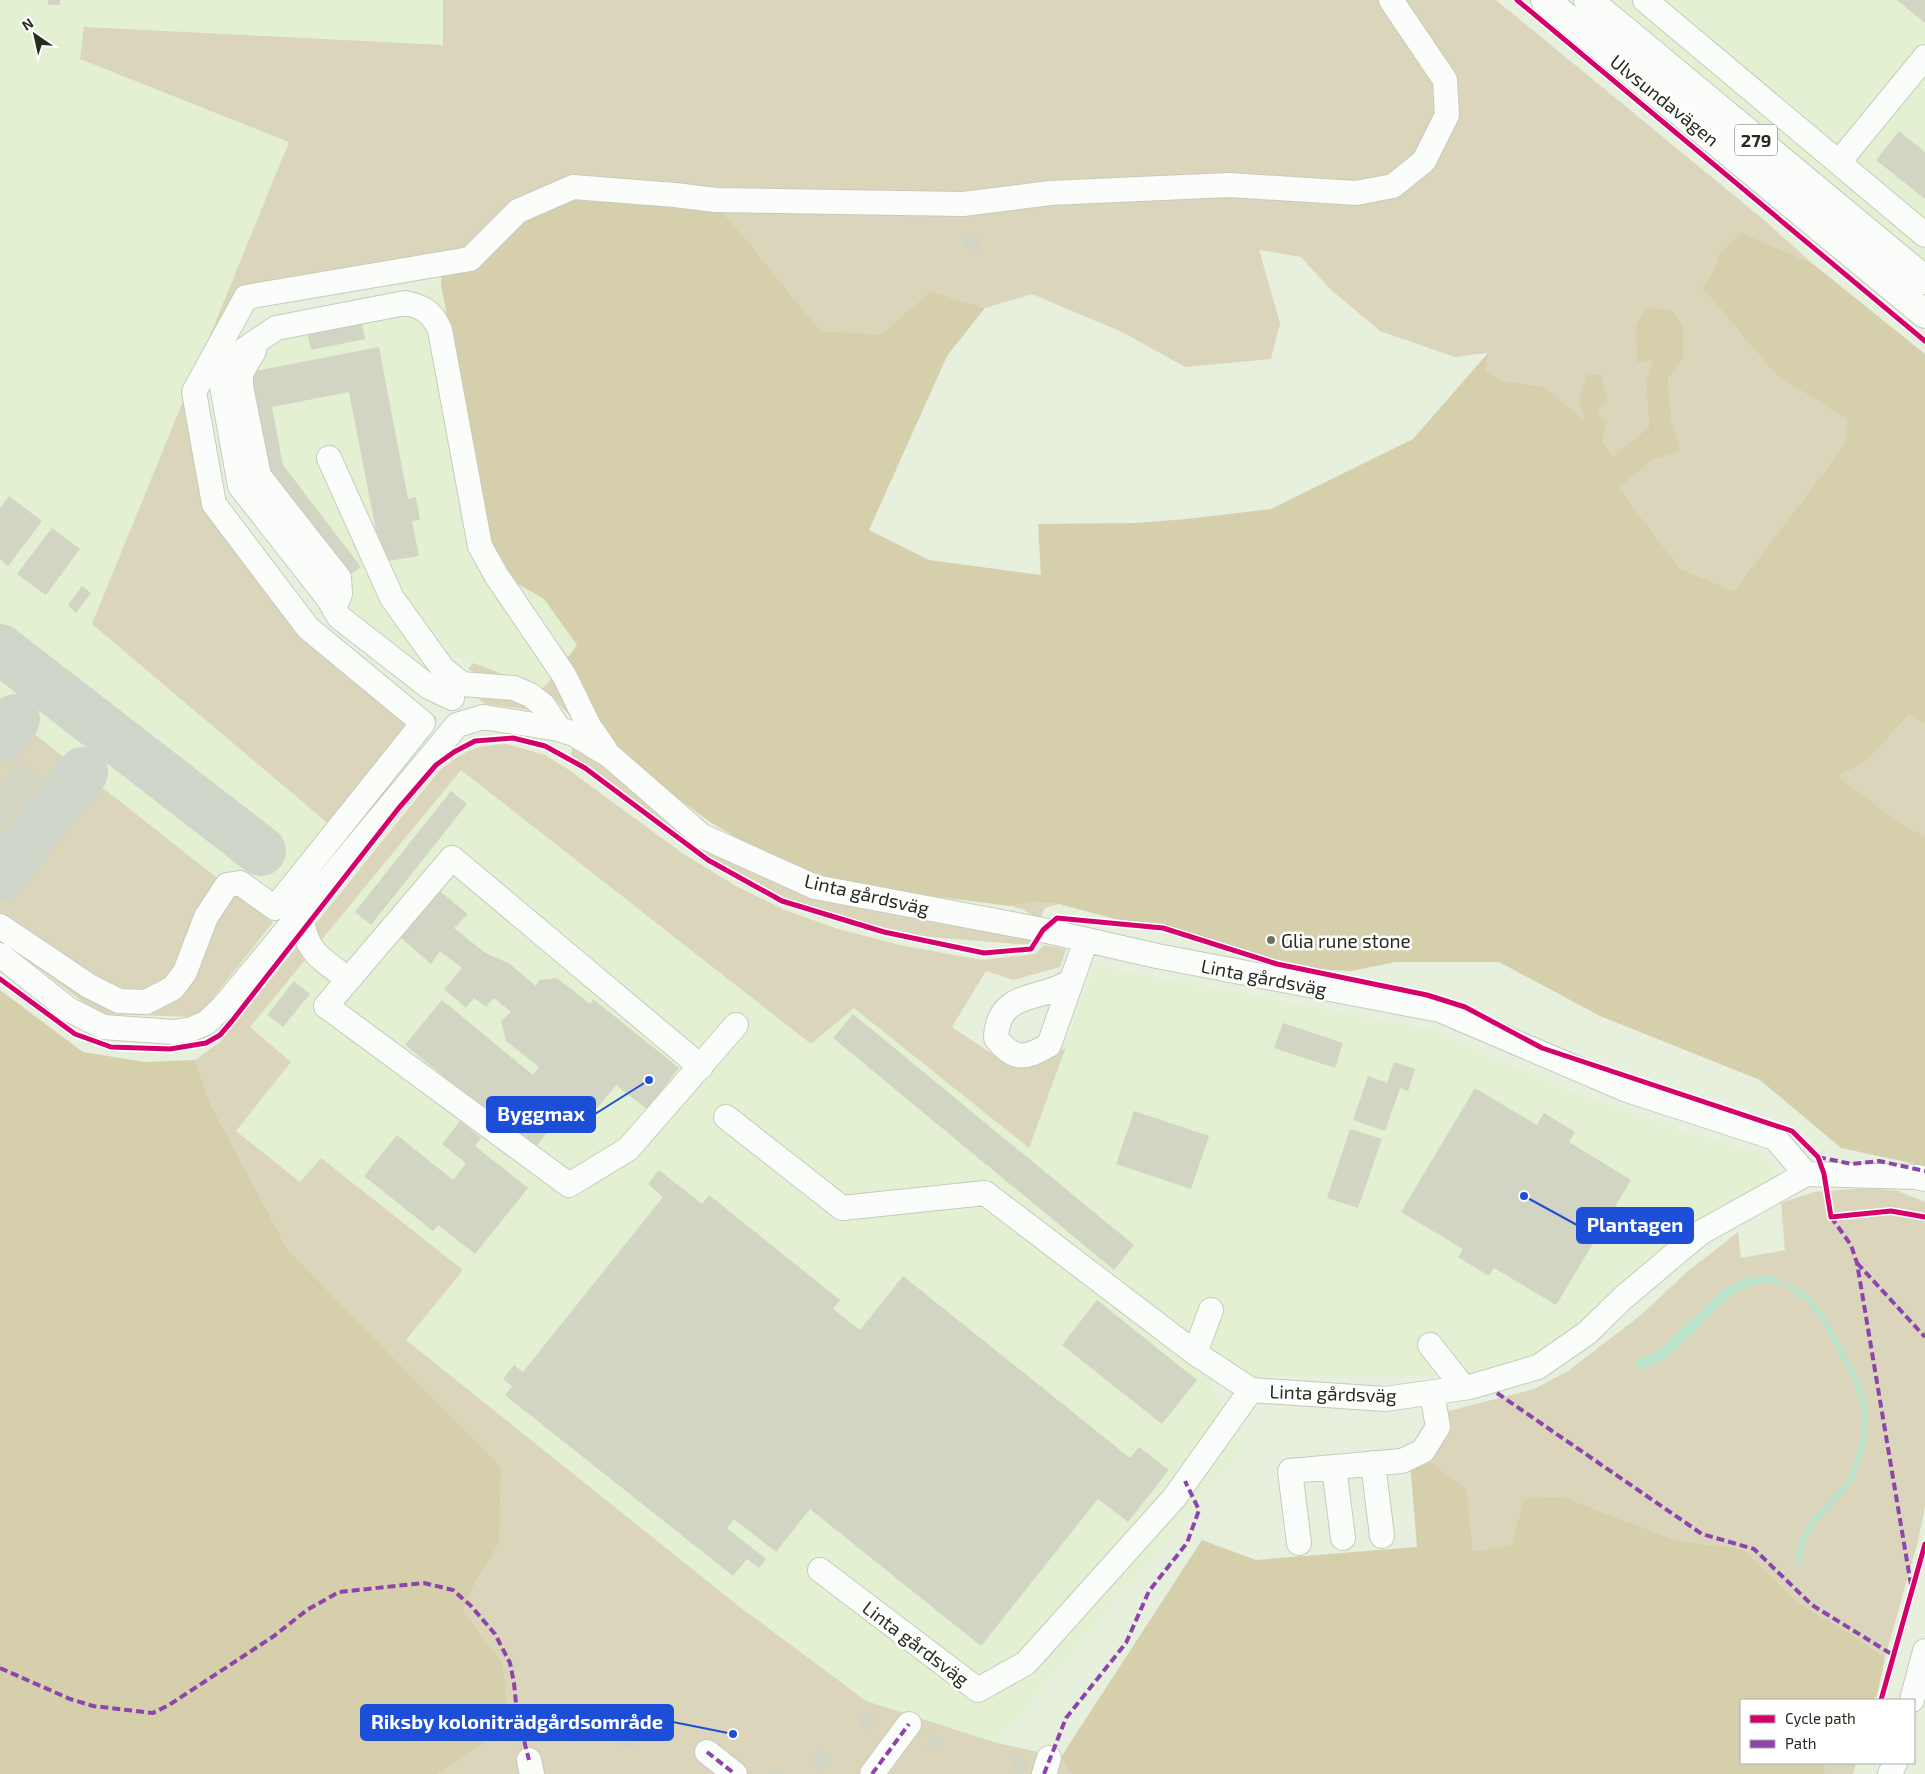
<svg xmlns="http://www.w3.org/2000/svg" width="1925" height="1774" viewBox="0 0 1925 1774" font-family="'Exo 2',sans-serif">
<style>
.built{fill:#e3f0d1}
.green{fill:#dbd6bb}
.forest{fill:#d6cfac}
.water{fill:#b9e3cb}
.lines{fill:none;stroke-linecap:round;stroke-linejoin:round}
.stream{stroke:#b9e3cb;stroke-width:5.5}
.taxiway{stroke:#d0d5ca;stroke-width:50}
.building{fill:#d2d5c3}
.minor-casing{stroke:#c5cbbd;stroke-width:26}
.major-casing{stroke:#c5cbbd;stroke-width:30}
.minor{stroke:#fbfdfa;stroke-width:24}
.major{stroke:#fbfdfa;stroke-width:28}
.quiet{stroke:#8e44ad;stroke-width:4;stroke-dasharray:8 4;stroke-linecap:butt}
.cycleway-casing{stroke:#fff;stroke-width:8}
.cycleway{stroke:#d6006c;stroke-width:5}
.poi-dot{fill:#6a7062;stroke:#fff;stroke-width:2}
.labels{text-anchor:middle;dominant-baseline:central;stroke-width:5;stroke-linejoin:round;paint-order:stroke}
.shield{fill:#fff;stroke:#686b62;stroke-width:1}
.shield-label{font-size:18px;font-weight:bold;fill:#272c1f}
.street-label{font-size:19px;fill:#272c1f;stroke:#fff}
.poi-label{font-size:19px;fill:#272c1f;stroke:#fff;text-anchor:start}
.leader{fill:none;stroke:#1d4ed8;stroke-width:2}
.callout-dot{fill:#1d4ed8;stroke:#fff;stroke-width:2}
.callout{fill:#1d4ed8;stroke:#1d4ed8;stroke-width:2}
.callout-label{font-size:20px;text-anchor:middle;font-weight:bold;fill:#fff}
</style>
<rect width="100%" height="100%" fill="#e7efdd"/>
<path class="built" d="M 0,0 L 1403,0 L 740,205 L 249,307 L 199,381 L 221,502 L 315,623 L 437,718 L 198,1017 L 0,939 Z
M 1605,0 L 1925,0 L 1925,265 Z
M 441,285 L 492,547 L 518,584 L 544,599 L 577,645 L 566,660 L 577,673 L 552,678 L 542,689 L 453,656 L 422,695 L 324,615 L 233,496 L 212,381 L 255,322 Z
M 461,770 L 811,1043 L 854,1008 L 1029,1148 L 1094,966 L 1433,1030 L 1560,1088 L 1687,1133 L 1763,1154 L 1773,1168 L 1772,1179 L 1618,1288 L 1578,1324 L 1534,1354 L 1466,1376 L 1271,1376 L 1209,1381 L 1241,1449 L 997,1743 L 866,1701 L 732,1601 L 405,1340 L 463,1270 L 321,1158 L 301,1182 L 236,1131 L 291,1062 L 250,1027 Z"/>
<path class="green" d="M 443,0 L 1496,0 L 1764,220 L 1813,264 L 1741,234 L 1718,254 L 1716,265 L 1702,288 L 1775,374 L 1847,420 L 1847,441 L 1734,591 L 1680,570 L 1619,488 L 1653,460 L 1679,451 L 1672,422 L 1668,377 L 1684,357 L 1683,327 L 1672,310 L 1646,381 L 1649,427 L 1613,456 L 1603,442 L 1606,422 L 1586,424 L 1545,387 L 1500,380 L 1484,371 L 1487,353 L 1455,357 L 1380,331 L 1330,289 L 1301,257 L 1259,250 L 1280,323 L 1271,359 L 1185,367 L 1124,333 L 1032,294 L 985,308 L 931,291 L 881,334 L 821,331 L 730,220 L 249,307 L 199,381 L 221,502 L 315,623 L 437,718 L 343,836 L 92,624 L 289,142 L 80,59 L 84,27 L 443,45 Z
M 473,663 L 542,689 L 552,678 L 555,682 L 573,719 L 551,696 L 542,692 L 479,674 L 468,669 Z
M 480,695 L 516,699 L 538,711 L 485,704 L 479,699 Z
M 0,707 L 273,922 L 198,1017 L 99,1014 L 0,939 Z
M 1909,715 L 1925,724 L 1925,836 L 1904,826 L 1836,776 L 1866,762 Z
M 507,744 L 545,755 L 569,770 L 682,853 L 736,886 L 785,910 L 835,928 L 900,945 L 982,960 L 1035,954 L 1044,945 L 1066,949 L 1060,967 L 1013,980 L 986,971 L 952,1027 L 1012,1067 L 1049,1059 L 1066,1047 L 1029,1148 L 854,1008 L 811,1044 L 461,770 L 250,1027 L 291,1062 L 236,1131 L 300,1182 L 321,1158 L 463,1270 L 406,1340 L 732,1601 L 866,1701 L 997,1743 L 1061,1757 L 1072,1774 L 438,1774 L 510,1725 L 503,1664 L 463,1610 L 478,1577 L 501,1467 L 288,1250 L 211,1105 L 195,1060 L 220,1042 L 439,771 C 464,751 475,745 507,744 Z
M 572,747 L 814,896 C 886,917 961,926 1035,940 L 1032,944 L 1017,944 L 918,936 L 799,907 L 736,878 L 696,853 L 576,762 L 571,754 Z
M 1030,902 L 1059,904 L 1045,908 L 1039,919 L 1022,909 L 1010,906 Z
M 1867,1188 L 1898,1191 L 1925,1202 L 1925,1506 L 1918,1541 L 1885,1658 L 1859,1639 L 1800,1604 L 1743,1549 L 1675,1540 L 1564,1497 L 1512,1545 L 1473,1551 L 1467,1490 L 1419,1462 L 1443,1430 L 1449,1411 L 1534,1389 L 1568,1371 L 1641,1315 L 1686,1273 L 1738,1232 L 1741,1258 L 1785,1250 L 1781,1203 L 1814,1192 Z
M 1824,1763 L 1856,1763 L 1853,1774 L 1825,1774 Z"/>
<path class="forest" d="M 570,195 L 703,202 L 730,220 L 821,331 L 881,334 L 931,291 L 985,308 L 947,356 L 869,530 L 929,560 L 1041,575 L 1038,524 L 1135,523 L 1187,519 L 1271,509 L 1413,439 L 1488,353 L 1485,371 L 1500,380 L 1545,387 L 1586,423 L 1579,402 L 1586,375 L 1601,375 L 1607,399 L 1596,413 L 1606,422 L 1603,442 L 1613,456 L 1649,427 L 1646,381 L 1653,361 L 1637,362 L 1636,326 L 1647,308 L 1672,310 L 1683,327 L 1684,357 L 1668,378 L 1672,422 L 1680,451 L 1653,460 L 1619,488 L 1680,569 L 1734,591 L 1847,441 L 1847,420 L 1775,374 L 1702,288 L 1716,265 L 1718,254 L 1741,233 L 1813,264 L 1925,354 L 1925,724 L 1909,715 L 1866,762 L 1837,776 L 1904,826 L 1925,836 L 1925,1166 L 1841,1148 L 1760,1080 L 1600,1016 L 1499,962 L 1395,962 L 1352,971 L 1290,968 L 1259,960 L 1225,944 L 1180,931 L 1162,926 L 1115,919 L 1059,904 L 1030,902 L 1010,906 L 893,891 L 824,876 L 794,866 L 761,852 L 710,822 L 668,791 L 616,748 L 591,706 L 588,694 L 577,673 L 566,660 L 577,645 L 544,599 L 518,584 L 492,547 L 441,285 L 442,274 L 513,224 Z
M 0,990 L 83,1052 L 145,1062 L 195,1060 L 211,1105 L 288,1250 L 501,1467 L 499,1543 L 478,1577 L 463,1610 L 503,1664 L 510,1726 L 438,1774 L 0,1774 Z
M 1410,1462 L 1430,1462 L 1467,1490 L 1473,1551 L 1512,1545 L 1524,1498 L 1564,1497 L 1675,1540 L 1743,1549 L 1800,1604 L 1859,1639 L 1885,1658 L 1877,1695 L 1874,1700 L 1741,1700 L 1741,1763 L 1824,1763 L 1825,1774 L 1072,1774 L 1061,1757 L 1202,1540 L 1256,1560 L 1417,1547 Z"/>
<path class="water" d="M 1769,1275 L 1790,1287 C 1782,1286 1772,1282 1764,1283 C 1721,1285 1690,1350 1650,1366 C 1646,1368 1640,1368 1635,1369 L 1635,1361 L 1660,1349 L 1725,1288 L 1746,1278 Z"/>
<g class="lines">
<path class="stream" d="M 1790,1287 L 1808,1299 L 1823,1318 L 1854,1376 L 1864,1403 L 1864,1435 L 1859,1457 L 1850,1481 L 1814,1521 L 1803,1538 L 1799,1562"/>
<path class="taxiway" d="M 0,649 L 261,851
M 0,738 L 15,719
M 0,876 L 83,772"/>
</g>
<path class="building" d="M 48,0 L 60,0 L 60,5 L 48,5 Z
M 1897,0 L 1925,0 L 1925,23 Z
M 1899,131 L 1925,152 L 1925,199 L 1876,160 Z
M 965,233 L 982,236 L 980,249 L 964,248 Z
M 360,315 L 365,339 L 311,350 L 306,325 Z
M 379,347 L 408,499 L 416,497 L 420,520 L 412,521 L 419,556 L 382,562 L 349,392 L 272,407 L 283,465 L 361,567 L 340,582 L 250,481 L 230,376 Z
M 9,496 L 42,521 L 8,566 L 0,559 L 0,508 Z
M 52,528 L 80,549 L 46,595 L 17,574 Z
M 82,586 L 91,593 L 76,613 L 68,605 Z
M 20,761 L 42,777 L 0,832 L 0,787 Z
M 451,791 L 467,804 L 371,925 L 355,912 Z
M 437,889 L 468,914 L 454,928 L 484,952 L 510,964 L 536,986 L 539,980 L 557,978 L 590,1004 L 593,999 L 679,1068 L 647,1109 L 616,1085 L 588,1119 L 570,1104 L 534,1149 L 405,1045 L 442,1000 L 533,1075 L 539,1067 L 506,1041 L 501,1021 L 511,1012 L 494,998 L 486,1007 L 474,998 L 466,1008 L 444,989 L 462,968 L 440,951 L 431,964 L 400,937 Z
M 294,981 L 310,994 L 283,1027 L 267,1015 Z
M 853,1014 L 1134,1245 L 1114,1270 L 833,1038 Z
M 1283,1023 L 1343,1043 L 1335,1068 L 1274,1048 Z
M 1394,1062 L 1415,1069 L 1408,1091 L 1400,1088 L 1385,1131 L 1353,1120 L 1368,1076 L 1387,1083 Z
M 1475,1088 L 1537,1125 L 1544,1113 L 1575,1132 L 1569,1142 L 1631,1180 L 1556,1305 L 1494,1268 L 1489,1276 L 1458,1257 L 1463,1249 L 1401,1212 Z
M 1134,1111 L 1209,1136 L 1191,1189 L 1116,1164 Z
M 460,1121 L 481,1138 L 475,1146 L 528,1188 L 475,1254 L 438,1225 L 433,1231 L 364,1176 L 397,1135 L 453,1180 L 466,1163 L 442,1144 Z
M 1350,1129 L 1382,1139 L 1358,1208 L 1327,1198 Z
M 659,1170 L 702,1204 L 709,1195 L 840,1300 L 833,1309 L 860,1330 L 903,1276 L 1130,1458 L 1139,1447 L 1169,1470 L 1128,1522 L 1098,1499 L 981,1646 L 810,1509 L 776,1552 L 734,1519 L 727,1528 L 766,1559 L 759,1568 L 747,1559 L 733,1576 L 505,1395 L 512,1386 L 503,1379 L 514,1365 L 523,1372 L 663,1197 L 648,1184 Z
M 1097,1300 L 1197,1380 L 1162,1424 L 1062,1345 Z
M 863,1713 L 877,1718 L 871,1732 L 858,1727 Z
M 631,1730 L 636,1745 L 618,1751 L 614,1736 Z
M 931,1733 L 943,1737 L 938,1751 L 926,1747 Z
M 817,1749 L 830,1758 L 820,1771 L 807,1761 Z
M 1014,1756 L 1028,1761 L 1024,1774 L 1009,1770 Z
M 774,1767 L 782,1774 L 769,1774 Z"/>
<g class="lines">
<defs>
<path id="minor" d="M 1645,0 L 1925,235
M 1839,162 L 1925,57
M 254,351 L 241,373 L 241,387 L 259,476 L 339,578 L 340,594 L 334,609
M 329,458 L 392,598 L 443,669 L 462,684 L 514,688 L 530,695 L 543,705 L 559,729
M 452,698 L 429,687 L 339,617 L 328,598 L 240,486 L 221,381 L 232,362 L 245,349 L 276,328 L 405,303 C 424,307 432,312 440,330 L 480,546 L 496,575 L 564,675 L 589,726 L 605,749
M 301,914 C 306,953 319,957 348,979
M 0,926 L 89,986 L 119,1001 L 146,1002 L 173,988 L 185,972 L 206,917 L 227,885 L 240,883 L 275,908 L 423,723 L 308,628 L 214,504 L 194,392 L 246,297 L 470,259 L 518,211 L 573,187 L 675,195 L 716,200 L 963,204 L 1050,193 L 1229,185 L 1356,193 L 1393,186 L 1424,161 L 1447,115 L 1445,80 L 1391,0
M 0,955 L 68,1009 L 103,1027 L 174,1032 L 192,1029 L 206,1023 L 223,1007 L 457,725 L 483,717 L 559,729 L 574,734 L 610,756 L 702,836 L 815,887 L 1043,930 L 1157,956 L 1440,1010 L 1627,1090 L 1775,1138 L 1806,1174
M 1071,981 C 1041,1002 998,989 996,1038 C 1014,1061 1025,1059 1049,1045 L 1086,940
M 701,1067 L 452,858 L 326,1006 L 569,1185 L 628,1149 L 736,1025
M 726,1117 L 842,1208 L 985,1193 L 1195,1353 L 1251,1390
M 1430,1345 L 1464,1388
M 1195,1353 L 1211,1310
M 1373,1463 L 1382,1536
M 1334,1467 L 1343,1538
M 1299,1543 L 1290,1471 L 1402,1461 L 1423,1451 L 1438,1427 L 1432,1393
M 820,1570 L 978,1690 L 1026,1663 L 1174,1498 L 1251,1390 L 1385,1399 L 1470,1387 L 1538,1367 L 1587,1333 L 1624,1297 L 1700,1233 L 1806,1174 L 1917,1177 L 1925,1179
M 1912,1700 L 1925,1651
M 707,1752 L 735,1774
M 529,1760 L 532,1774
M 872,1774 L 909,1724
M 1044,1774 L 1049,1758
M 1890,1774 L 1895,1763"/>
<path id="major" d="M 1545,0 L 1925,314
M 1588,0 L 1925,280"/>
</defs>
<use href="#minor" class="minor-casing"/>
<use href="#major" class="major-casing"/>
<use href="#minor" class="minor"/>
<use href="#major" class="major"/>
<path class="quiet" d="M 1818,1157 L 1852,1164 L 1879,1161 L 1925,1171
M 1831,1217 L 1851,1245 L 1857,1263 L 1911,1585
M 1857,1263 L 1925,1337
M 1497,1393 L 1702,1534 L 1754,1549 L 1812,1605 L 1893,1655
M 0,1668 L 70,1699 L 93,1706 L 153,1713 L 169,1705 L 274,1636 L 307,1610 L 339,1592 L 424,1583 L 453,1590 L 471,1606 L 495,1634 L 510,1663 L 514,1683 L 517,1713 L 529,1760
M 707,1752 L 735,1774
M 872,1774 L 909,1724
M 1044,1774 L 1066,1718 L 1126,1643 L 1149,1591 L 1187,1543 L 1199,1510 L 1185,1481"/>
<defs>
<path id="cycleway" d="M 1517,0 L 1925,341
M 0,979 L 75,1034 L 111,1047 L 170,1049 L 206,1043 L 220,1035 L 232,1021 L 398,809 L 436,765 L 454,752 L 475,741 L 513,738 L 545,746 L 585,768 L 708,860 L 782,901 L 884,932 L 984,953 L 1031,949 L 1043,930 L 1057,918 L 1163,928 L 1277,964 L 1427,995 L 1465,1007 L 1542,1048 L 1792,1131 L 1818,1157 L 1824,1174 L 1831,1217 L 1891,1211 L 1925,1217
M 1881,1700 L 1925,1544"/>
</defs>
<use href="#cycleway" class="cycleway-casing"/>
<use href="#cycleway" class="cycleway"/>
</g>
<circle class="poi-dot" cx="1271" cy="940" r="5"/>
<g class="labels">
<rect class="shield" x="1735" y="124.5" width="42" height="31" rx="4"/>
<g class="shield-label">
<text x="1756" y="140">279</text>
</g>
<g class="street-label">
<text transform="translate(1665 100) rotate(39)">Ulvsundavägen</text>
<text transform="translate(867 894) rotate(13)">Linta gårdsväg</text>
<text transform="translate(1264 977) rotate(11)">Linta gårdsväg</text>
<text transform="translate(1333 1393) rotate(2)">Linta gårdsväg</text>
<text transform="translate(916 1643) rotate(37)">Linta gårdsväg</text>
</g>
<g class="poi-label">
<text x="1281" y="940">Glia rune stone</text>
</g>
</g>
<path class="leader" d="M649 1080L595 1114M1524 1196L1577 1225M733 1734L673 1722"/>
<g class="callout-dot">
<circle cx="649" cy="1080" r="5"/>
<circle cx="1524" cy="1196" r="5"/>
<circle cx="733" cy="1734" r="5"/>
</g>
<g class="callout">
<rect x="487" y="1097" width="108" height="35" rx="5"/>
<rect x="1577" y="1208" width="116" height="35" rx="5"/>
<rect x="361" y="1705" width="312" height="35" rx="5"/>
</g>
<g class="callout-label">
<text x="541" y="1121">Byggmax</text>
<text x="1635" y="1232">Plantagen</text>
<text x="517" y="1729">Riksby koloniträdgårdsområde</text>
</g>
<rect x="1740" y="1699" width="175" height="65" fill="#ffffff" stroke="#a9aba5"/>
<rect x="1750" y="1715" width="25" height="8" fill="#d6006c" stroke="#a9aba5"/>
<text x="1785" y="1724" font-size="15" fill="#272c1f">Cycle path</text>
<rect x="1750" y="1740" width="25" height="8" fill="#8e44ad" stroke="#a9aba5"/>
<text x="1785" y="1749" font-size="15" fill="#272c1f">Path</text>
<g transform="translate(35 35) rotate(326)" stroke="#ffffff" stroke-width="4" paint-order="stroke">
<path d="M0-4L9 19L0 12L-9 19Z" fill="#272c1f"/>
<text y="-8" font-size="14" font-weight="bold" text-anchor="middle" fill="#272c1f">N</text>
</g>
</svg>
